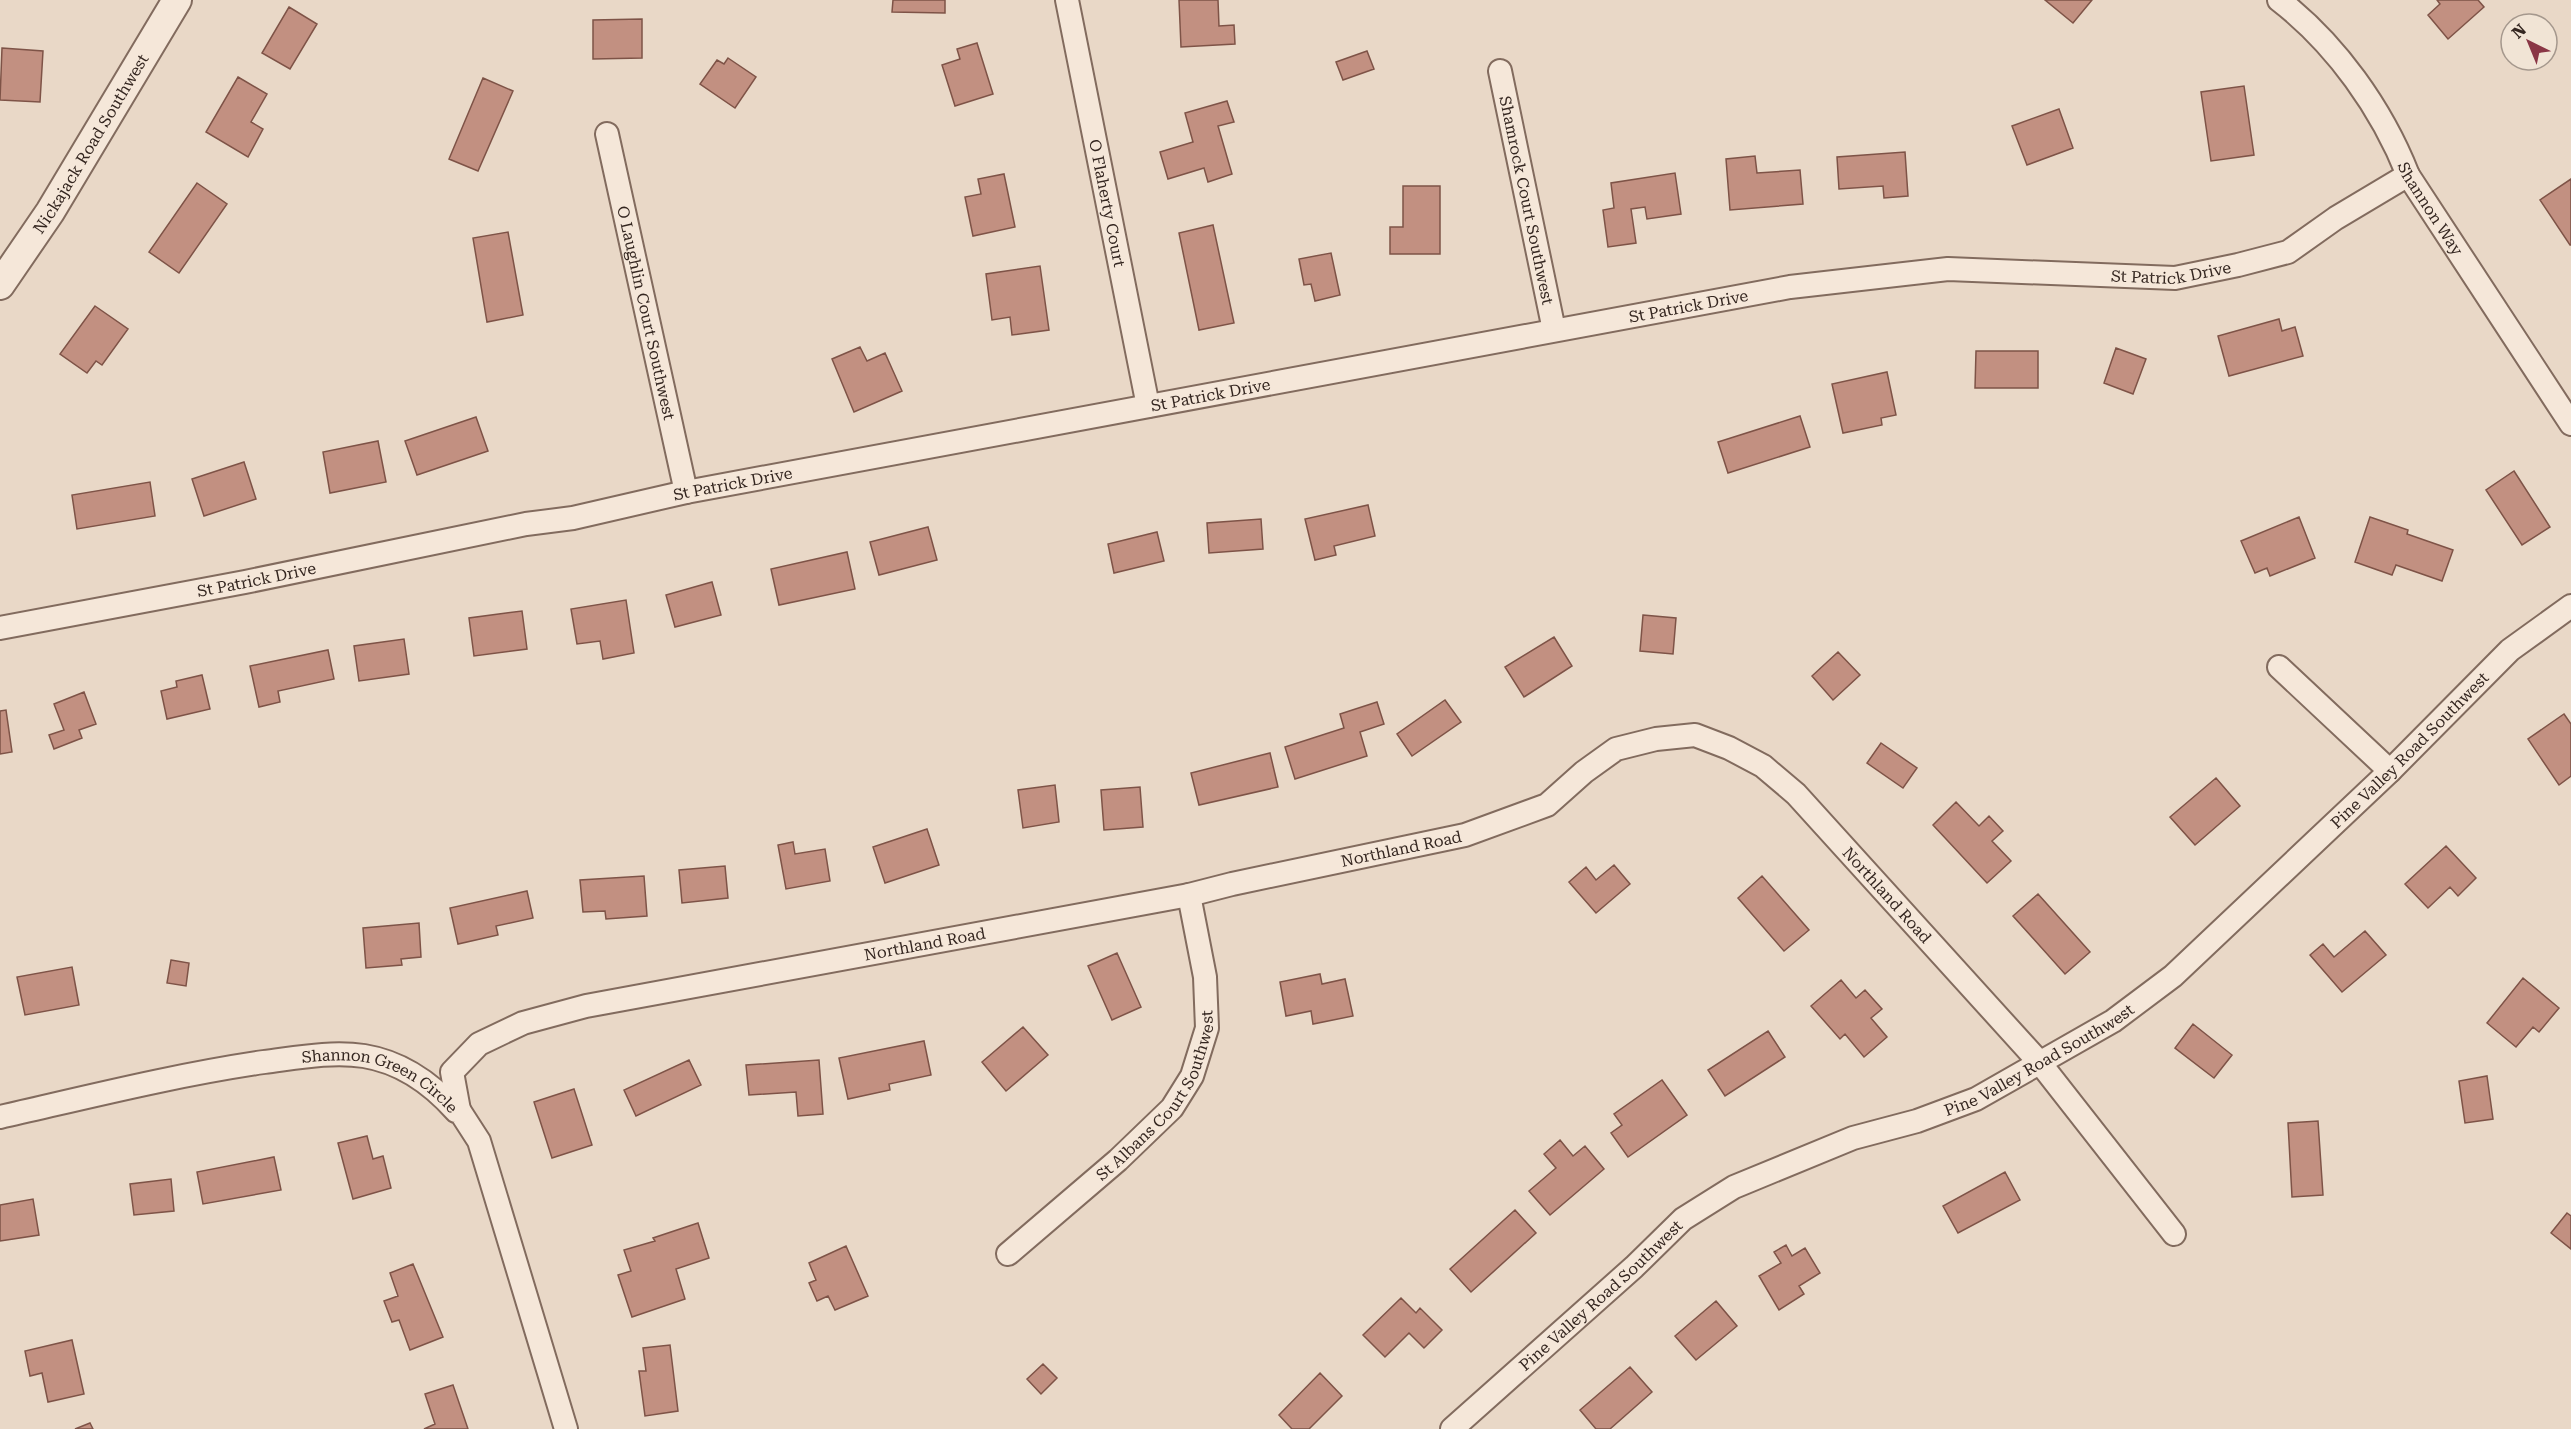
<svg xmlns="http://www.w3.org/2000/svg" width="2571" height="1429" viewBox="0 0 2571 1429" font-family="'Roboto Serif',serif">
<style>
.building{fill:#c29081;stroke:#7e5347;stroke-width:1.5}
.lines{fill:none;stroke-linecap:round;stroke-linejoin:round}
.minor-casing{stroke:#826b5e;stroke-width:26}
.tertiary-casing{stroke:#826b5e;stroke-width:32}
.minor{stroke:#f5e7d9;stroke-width:22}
.tertiary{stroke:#f5e7d9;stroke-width:28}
.labels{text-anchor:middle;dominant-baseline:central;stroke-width:5;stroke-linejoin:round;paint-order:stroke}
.street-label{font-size:16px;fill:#342620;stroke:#f1e4d5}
</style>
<rect width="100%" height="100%" fill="#e9d8c7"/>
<path class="building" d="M 893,0 L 945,0 L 945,13 L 892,12 Z
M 1179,0 L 1218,0 L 1219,26 L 1234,25 L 1235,44 L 1181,47 Z
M 2045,0 L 2092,0 L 2073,23 Z
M 2437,0 L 2478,0 L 2484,7 L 2448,39 L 2428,15 L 2440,4 Z
M 289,7 L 317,24 L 290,69 L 262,53 Z
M 642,19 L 642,58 L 593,59 L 593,20 Z
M 977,43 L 993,94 L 955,106 L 942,65 L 960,59 L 957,49 Z
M 2,48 L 43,51 L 40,102 L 0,100 Z
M 1367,51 L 1374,69 L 1343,80 L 1336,62 Z
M 728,58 L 756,77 L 735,108 L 700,84 L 717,60 L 724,64 Z
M 238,77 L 267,94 L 251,122 L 263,129 L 248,157 L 206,132 Z
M 483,78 L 513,91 L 478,171 L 449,159 Z
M 2244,86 L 2254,155 L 2211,161 L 2201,92 Z
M 1227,101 L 1234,122 L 1218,126 L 1232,174 L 1208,182 L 1204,168 L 1168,179 L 1160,152 L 1193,142 L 1185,113 Z
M 2059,109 L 2073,148 L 2027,165 L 2012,126 Z
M 1905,152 L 1908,196 L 1884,198 L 1883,186 L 1839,189 L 1837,157 Z
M 1755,156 L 1757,173 L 1800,170 L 1803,204 L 1730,210 L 1726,159 Z
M 1675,173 L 1681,214 L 1647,219 L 1645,207 L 1631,209 L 1636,243 L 1608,247 L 1603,210 L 1614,208 L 1611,183 Z
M 1004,174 L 1015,227 L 973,236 L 965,197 L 981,194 L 978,179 Z
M 2571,179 L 2571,245 L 2570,245 L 2540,200 Z
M 197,183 L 227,204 L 179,273 L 149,252 Z
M 1403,186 L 1440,186 L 1440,254 L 1390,254 L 1390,227 L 1403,227 Z
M 1213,225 L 1234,323 L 1199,330 L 1179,233 Z
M 508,232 L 523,315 L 487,322 L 473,238 Z
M 1331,253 L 1340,295 L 1315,301 L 1311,284 L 1304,285 L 1299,259 Z
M 1040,266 L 1049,330 L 1012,335 L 1010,317 L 992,320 L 986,274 Z
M 95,306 L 128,329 L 102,365 L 96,361 L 87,373 L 60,354 Z
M 2279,319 L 2282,331 L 2295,327 L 2303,356 L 2229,376 L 2218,336 Z
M 860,347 L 867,361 L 885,353 L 902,391 L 854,412 L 832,359 Z
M 2116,348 L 2146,359 L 2133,394 L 2104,383 Z
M 1976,351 L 2038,351 L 2038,388 L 1975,388 Z
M 1887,372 L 1896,415 L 1881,418 L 1882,425 L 1843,433 L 1832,384 Z
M 1800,416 L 1810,447 L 1728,473 L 1718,442 Z
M 476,417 L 488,451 L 417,475 L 405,441 Z
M 378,441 L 386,482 L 330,493 L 323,452 Z
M 244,462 L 256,499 L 204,516 L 192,479 Z
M 2514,471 L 2550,527 L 2522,545 L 2486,490 Z
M 150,482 L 155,516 L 77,529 L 72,495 Z
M 1368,505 L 1375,536 L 1334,546 L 1336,555 L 1315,560 L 1305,519 Z
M 2299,517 L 2315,558 L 2270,576 L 2267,568 L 2255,573 L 2241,541 Z
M 2370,517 L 2408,530 L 2407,534 L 2453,550 L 2442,581 L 2396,565 L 2392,575 L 2355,562 Z
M 1261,519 L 1263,549 L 1209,553 L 1207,523 Z
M 928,527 L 937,560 L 879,575 L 870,542 Z
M 1157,532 L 1164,561 L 1114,573 L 1108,544 Z
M 847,552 L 855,589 L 779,605 L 771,569 Z
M 712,582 L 721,615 L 675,627 L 666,595 Z
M 626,600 L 634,653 L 603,659 L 600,641 L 577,644 L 571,609 Z
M 522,611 L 527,649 L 474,656 L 469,618 Z
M 1643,615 L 1676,618 L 1673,654 L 1640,651 Z
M 1554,637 L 1572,666 L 1524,697 L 1505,667 Z
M 404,639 L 409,674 L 359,681 L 354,646 Z
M 328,650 L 334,679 L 278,691 L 280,702 L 259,707 L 250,666 Z
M 1838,652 L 1860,675 L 1833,700 L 1812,676 Z
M 202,675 L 210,709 L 167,719 L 161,691 L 177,687 L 176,681 Z
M 84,692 L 96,724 L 79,730 L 82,738 L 54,749 L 49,735 L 64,730 L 54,704 Z
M 1445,700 L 1461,722 L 1412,756 L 1397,734 Z
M 1377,702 L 1384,724 L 1360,732 L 1367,756 L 1295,779 L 1285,747 L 1344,728 L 1340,714 Z
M 6,710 L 12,752 L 0,754 L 0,711 Z
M 2564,714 L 2571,724 L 2571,776 L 2559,785 L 2528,739 Z
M 1881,743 L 1917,768 L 1903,788 L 1867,763 Z
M 1270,753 L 1278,787 L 1199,805 L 1191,773 Z
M 2216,778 L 2240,806 L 2195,845 L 2170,817 Z
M 1055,785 L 1059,822 L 1023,828 L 1018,790 Z
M 1140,787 L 1143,827 L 1104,830 L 1101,790 Z
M 1956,802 L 1979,826 L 1989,816 L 2003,831 L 1992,841 L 2011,861 L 1987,883 L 1933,825 Z
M 927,829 L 939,865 L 885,883 L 873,847 Z
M 793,842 L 795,854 L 825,849 L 830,881 L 786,889 L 778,845 Z
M 2446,846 L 2476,878 L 2458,896 L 2450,887 L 2428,908 L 2405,884 Z
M 1614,865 L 1630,884 L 1596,913 L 1569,882 L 1586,867 L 1596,880 Z
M 725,866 L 728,898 L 682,903 L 679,870 Z
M 644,876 L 647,916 L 606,919 L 605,911 L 583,912 L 580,880 Z
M 1762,876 L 1809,930 L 1784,951 L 1738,898 Z
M 527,891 L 533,918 L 496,926 L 498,935 L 458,944 L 450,908 Z
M 2038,894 L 2090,952 L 2065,974 L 2013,916 Z
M 419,923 L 421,957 L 401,959 L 402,965 L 366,968 L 363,928 Z
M 2365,931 L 2386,955 L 2342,992 L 2310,955 L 2323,944 L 2334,957 Z
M 1117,953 L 1141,1007 L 1112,1020 L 1088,966 Z
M 171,960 L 189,963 L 186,986 L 167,983 Z
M 72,967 L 79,1005 L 25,1015 L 17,977 Z
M 1320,974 L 1322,984 L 1345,979 L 1353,1016 L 1313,1024 L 1311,1011 L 1286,1016 L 1280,982 Z
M 2523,978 L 2559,1008 L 2539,1032 L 2533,1027 L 2516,1047 L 2487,1023 Z
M 1841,980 L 1856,998 L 1865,990 L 1882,1009 L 1871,1018 L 1887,1037 L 1864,1057 L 1845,1034 L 1840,1039 L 1811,1006 Z
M 2193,1024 L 2232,1055 L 2214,1078 L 2175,1048 Z
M 1023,1027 L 1048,1055 L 1006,1091 L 982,1062 Z
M 1768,1031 L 1785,1057 L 1725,1096 L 1708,1070 Z
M 924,1041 L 931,1075 L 889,1084 L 890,1090 L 848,1099 L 839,1058 Z
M 689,1060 L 701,1085 L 636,1116 L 624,1090 Z
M 819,1060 L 823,1114 L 798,1116 L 796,1092 L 749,1095 L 746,1065 Z
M 2487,1076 L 2493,1119 L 2465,1123 L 2459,1081 Z
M 1662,1080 L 1687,1115 L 1628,1157 L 1611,1133 L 1622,1125 L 1614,1114 Z
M 574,1089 L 592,1145 L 552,1158 L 534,1102 Z
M 2318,1121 L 2323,1195 L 2292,1197 L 2288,1123 Z
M 367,1136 L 373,1159 L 383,1156 L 391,1188 L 353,1199 L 338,1143 Z
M 1560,1140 L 1573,1156 L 1585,1146 L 1604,1169 L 1550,1215 L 1529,1191 L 1556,1168 L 1544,1154 Z
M 274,1157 L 281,1190 L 203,1204 L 197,1172 Z
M 2005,1172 L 2020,1200 L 1958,1233 L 1943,1206 Z
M 171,1179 L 174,1211 L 134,1215 L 130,1184 Z
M 33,1199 L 39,1235 L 0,1241 L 0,1205 Z
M 1515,1210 L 1536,1233 L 1471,1292 L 1450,1269 Z
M 2567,1213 L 2571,1216 L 2571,1249 L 2551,1233 Z
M 698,1223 L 709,1258 L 676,1269 L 685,1299 L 632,1317 L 618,1275 L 631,1271 L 624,1250 L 655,1241 L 653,1238 Z
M 1786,1245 L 1792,1256 L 1805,1248 L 1820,1273 L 1799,1286 L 1804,1294 L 1779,1310 L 1759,1276 L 1781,1263 L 1774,1252 Z
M 846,1246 L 868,1296 L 835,1310 L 828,1296 L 817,1301 L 809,1283 L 816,1280 L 809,1263 Z
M 413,1264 L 443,1337 L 410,1350 L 399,1320 L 392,1322 L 384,1301 L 398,1296 L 390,1273 Z
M 1401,1298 L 1416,1313 L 1420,1308 L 1442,1330 L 1424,1348 L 1409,1333 L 1385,1357 L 1363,1335 Z
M 1716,1301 L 1737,1326 L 1696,1360 L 1675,1336 Z
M 72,1340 L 84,1394 L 48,1402 L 42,1373 L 30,1376 L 25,1351 Z
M 670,1345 L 678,1411 L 645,1416 L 639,1371 L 646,1371 L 643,1348 Z
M 1043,1364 L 1057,1378 L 1041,1394 L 1027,1379 Z
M 1630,1367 L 1652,1392 L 1610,1429 L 1596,1429 L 1580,1410 Z
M 1320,1373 L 1342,1396 L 1309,1429 L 1292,1429 L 1279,1415 Z
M 453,1385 L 468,1429 L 424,1429 L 435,1424 L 425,1394 Z
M 90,1423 L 93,1429 L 75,1429 Z"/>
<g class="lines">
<defs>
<g id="minor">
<path id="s1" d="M 1067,0 L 1148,406"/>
<path id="s2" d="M 2279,0 C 2336,44 2382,109 2408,175 L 2571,424"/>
<path id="s3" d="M 1500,71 L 1554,330"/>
<path id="s4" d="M 607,134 L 686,492"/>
<path id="s5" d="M 0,628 L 245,582 L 526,524 L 573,518 L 686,492 L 1790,287 L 1948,269 L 2175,278 L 2238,265 L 2288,252 L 2336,218 L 2408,175"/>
<path d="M 2279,667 L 2390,771"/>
<path id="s6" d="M 459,1110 L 452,1072 L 479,1044 L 523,1023 L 586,1006 L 1189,895 L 1232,884 L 1465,835 L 1547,805 L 1584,772 L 1616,749 L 1656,739 L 1695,735 L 1729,748 L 1763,766 L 1796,794 L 2040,1063 L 2174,1234"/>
<path id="s7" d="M 0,1117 C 88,1097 175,1075 264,1062 C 296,1058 331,1051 364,1056 C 401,1062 431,1083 456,1111 L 459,1110 L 479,1141 L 566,1429"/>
<path id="s8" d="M 1008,1254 L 1118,1160 L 1172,1108 L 1192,1076 L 1207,1028 L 1205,977 L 1189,895"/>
<path id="s9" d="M 1452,1429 L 1634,1267 L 1683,1219 L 1734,1187 L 1853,1138 L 1917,1121 L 1976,1099 L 2113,1021 L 2173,976 L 2390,771 L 2510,650 L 2571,606"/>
</g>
<g id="tertiary">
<path id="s10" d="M 0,285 L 50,212 L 177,0"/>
</g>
</defs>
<use href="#minor" class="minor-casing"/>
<use href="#tertiary" class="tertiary-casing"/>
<use href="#minor" class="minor"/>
<use href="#tertiary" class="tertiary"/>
</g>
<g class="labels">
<g class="street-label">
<text stroke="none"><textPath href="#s10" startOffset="168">Nickajack Road Southwest</textPath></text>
<text stroke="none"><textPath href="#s3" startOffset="132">Shamrock Court Southwest</textPath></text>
<text stroke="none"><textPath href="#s1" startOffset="207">O Flaherty Court</textPath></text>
<text stroke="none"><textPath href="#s2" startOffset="260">Shannon Way</textPath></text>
<text stroke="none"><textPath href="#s5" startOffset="2205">St Patrick Drive</textPath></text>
<text stroke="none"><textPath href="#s5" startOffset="1719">St Patrick Drive</textPath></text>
<text stroke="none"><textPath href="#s4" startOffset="183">O Laughlin Court Southwest</textPath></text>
<text stroke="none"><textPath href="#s5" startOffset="1233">St Patrick Drive</textPath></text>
<text stroke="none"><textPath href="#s5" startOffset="747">St Patrick Drive</textPath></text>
<text stroke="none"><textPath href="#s5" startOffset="261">St Patrick Drive</textPath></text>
<text stroke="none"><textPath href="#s9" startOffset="1190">Pine Valley Road Southwest</textPath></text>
<text stroke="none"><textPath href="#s6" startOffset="1022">Northland Road</textPath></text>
<text stroke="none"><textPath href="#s6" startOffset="1598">Northland Road</textPath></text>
<text stroke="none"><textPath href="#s6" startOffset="536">Northland Road</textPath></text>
<text stroke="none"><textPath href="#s9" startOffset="704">Pine Valley Road Southwest</textPath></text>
<text stroke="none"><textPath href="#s7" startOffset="393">Shannon Green Circle</textPath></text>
<text stroke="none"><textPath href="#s8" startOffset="222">St Albans Court Southwest</textPath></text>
<text stroke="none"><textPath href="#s9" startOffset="200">Pine Valley Road Southwest</textPath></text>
</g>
</g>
<g transform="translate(2529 42) rotate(317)"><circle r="28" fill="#f1e4d5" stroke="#a5988d" stroke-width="1.5"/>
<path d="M0-4.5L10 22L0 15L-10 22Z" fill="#8a3645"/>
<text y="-9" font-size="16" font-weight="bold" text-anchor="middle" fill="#342620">N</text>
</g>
</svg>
